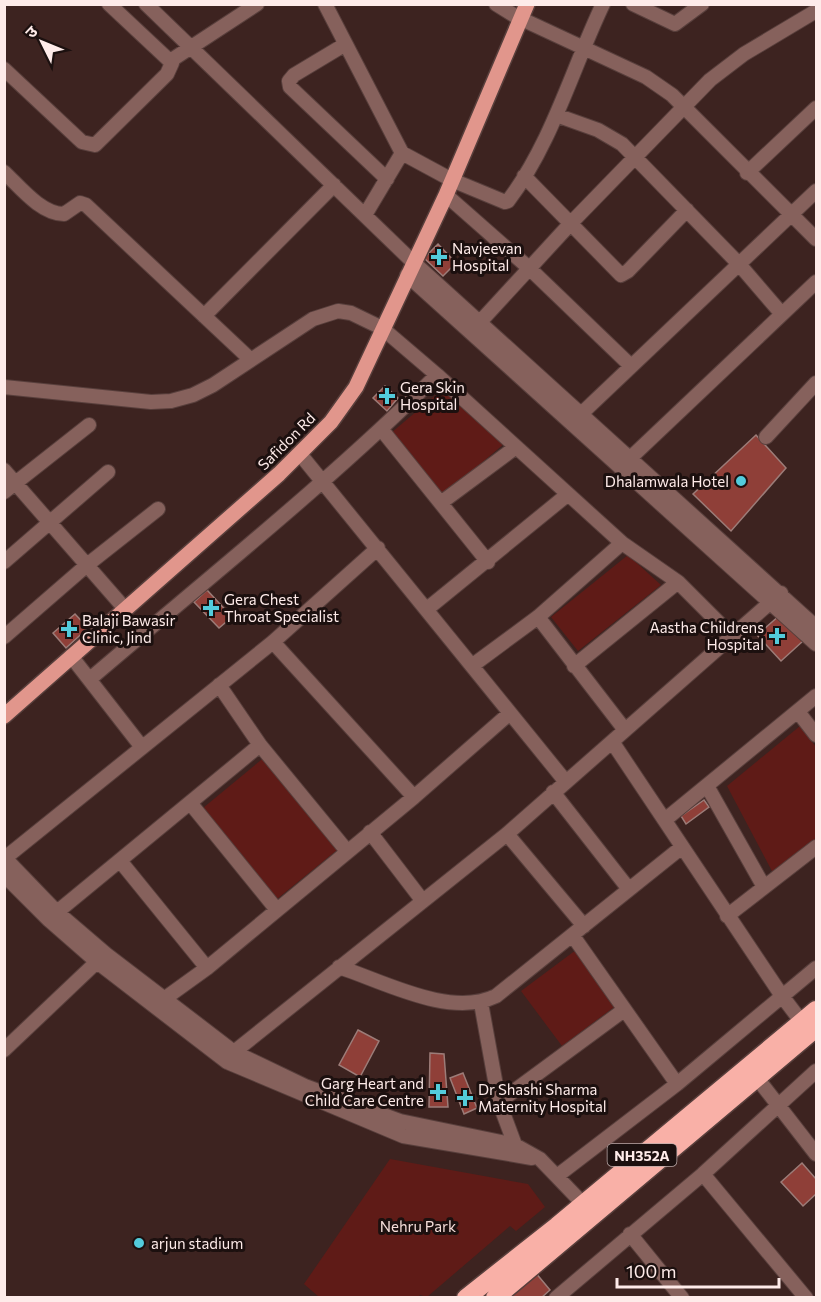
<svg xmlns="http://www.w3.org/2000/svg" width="821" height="1302" viewBox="0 0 821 1302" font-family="Commissioner,'Noto Sans Devanagari',sans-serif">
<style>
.green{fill:#5f1b17}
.building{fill:#8f3f38;stroke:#9c7c78;stroke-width:1.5}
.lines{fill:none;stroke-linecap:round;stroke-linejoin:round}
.minor-casing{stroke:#583f3c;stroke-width:16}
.major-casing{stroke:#583f3c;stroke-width:18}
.highway-casing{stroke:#583f3c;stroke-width:21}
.minor{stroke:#86615c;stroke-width:14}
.major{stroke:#e1968c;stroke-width:15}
.highway{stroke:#f9b0a7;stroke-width:18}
.poi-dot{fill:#53cbdb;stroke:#1c100f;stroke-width:2}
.labels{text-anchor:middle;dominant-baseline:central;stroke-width:6;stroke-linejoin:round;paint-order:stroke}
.shield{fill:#1c100f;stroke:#baa9a8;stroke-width:1.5}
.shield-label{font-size:14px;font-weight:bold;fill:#feebe9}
.poi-label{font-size:15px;fill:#feebe9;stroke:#1c100f;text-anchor:start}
.street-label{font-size:15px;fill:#feebe9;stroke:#1c100f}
.park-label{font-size:15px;fill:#f5ddd9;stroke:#1c100f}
</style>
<rect width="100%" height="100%" fill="#3d2320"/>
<path class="green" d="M 444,388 L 505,443 L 444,495 L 391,433 Z
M 628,555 L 661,585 L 578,651 L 551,617 Z
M 800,726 L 816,747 L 816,838 L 773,873 L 727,786 Z
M 272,751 L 347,842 L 277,899 L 203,808 Z
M 584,944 L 625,999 L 562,1046 L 521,991 Z
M 390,1159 L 528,1184 L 545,1207 L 516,1231 L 510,1226 L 427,1297 L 420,1295 L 417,1298 L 319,1297 L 304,1284 Z"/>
<path class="building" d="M 438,244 L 456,263 L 443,276 L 424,258 Z
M 385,386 L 398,398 L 387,411 L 373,398 Z
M 756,435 L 786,468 L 731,531 L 693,494 Z
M 207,590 L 232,617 L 219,628 L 194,602 Z
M 75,614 L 88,628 L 66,648 L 53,633 Z
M 780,615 L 803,641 L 781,661 L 757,635 Z
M 704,800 L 709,807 L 686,824 L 681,816 Z
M 358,1030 L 379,1041 L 360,1077 L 339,1065 Z
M 430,1053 L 444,1054 L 448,1107 L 429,1107 Z
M 463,1073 L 477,1108 L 464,1114 L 450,1078 Z
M 802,1163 L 816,1179 L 816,1194 L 803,1206 L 781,1182 Z
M 535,1272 L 550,1290 L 541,1298 L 504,1298 Z"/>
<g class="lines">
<defs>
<path id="minor" d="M 146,4 L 413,262 L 816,627
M 325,4 L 402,153 L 452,180 L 505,202 L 508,201 C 552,143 572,69 603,4
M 496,4 L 520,19
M 633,4 L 675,24 L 702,4
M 528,22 L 646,77 L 672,95 L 816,239
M 344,45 L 294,75 L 289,81 L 290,87 L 387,179
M 170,61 L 257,4
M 4,69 L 82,142 L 95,145 L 167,74 L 172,63 L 109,4
M 556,115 L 598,130 L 622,144 L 738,263 L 781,313
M 4,172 C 20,187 41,214 64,214 L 80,203 L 86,205 L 250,359
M 747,173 L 816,108
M 524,176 L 621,275 L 628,271 L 687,210
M 446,195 L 529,268 L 631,366
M 365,215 L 402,153
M 407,275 L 816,644
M 204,316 L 334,185
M 480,322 L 571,223 L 710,80 L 744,54 L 816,11
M 4,387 L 151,402 L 171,401 L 193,395 L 213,385 L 313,319 L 338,311 L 351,313 L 382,328 L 437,375 L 622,543 L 678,582 L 733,637
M 580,415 L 816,191
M 382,430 L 488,562
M 766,437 L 816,383
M 300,454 L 566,782
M 624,464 L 816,282
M 4,470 L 126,610
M 4,492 L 89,425
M 442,502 L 516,447
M 4,562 L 108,472
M 427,609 L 567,495
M 538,617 L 625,730
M 4,637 L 87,565 L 158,509
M 273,642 L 414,797
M 71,656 L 141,746
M 473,665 L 538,617 L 622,543
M 574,666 L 678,582
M 90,679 C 207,579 328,483 437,375
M 219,685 L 260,745 L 347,851
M 799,713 L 816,735
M 613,743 L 782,996 L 807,1029
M 707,786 L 764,887
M 553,792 L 628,888
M 191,804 L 277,910
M 666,819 L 816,696
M 370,832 L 422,900
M 507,834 L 584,926
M 4,857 L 57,912 L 106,954 L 234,1052 L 305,1086 L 400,1121 L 515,1145 L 540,1159 L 590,1211
M 5,858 L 273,642 L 378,548
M 121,862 L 207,968
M 4,875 L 49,920 L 97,962 L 227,1062 L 403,1136 L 532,1158
M 727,916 L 816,847
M 51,917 L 260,745
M 573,936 L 677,1084
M 339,967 C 385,982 450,1018 496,996 L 682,847
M 164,999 L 207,968 L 414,797 L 510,713
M 481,1003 L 499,1102 L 515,1145
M 4,1050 L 102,957
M 227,1062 L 234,1052 L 507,834 L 781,593
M 757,1078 L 816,1154
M 499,1102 L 624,1010
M 703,1174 L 806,1298
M 557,1176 L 677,1084 L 816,968
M 630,1234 L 682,1298
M 556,1298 L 703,1174 L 816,1071"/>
<path id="major" d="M 4,716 L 279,474 L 331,422 L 356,387 L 446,195 L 527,4"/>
<path id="highway" d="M 466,1298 L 557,1226 L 816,1010
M 495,1298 L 816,1028"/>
</defs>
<use href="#minor" class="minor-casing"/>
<use href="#major" class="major-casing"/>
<use href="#highway" class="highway-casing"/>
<use href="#minor" class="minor"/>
<use href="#major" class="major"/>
<use href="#highway" class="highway"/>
</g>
<g class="poi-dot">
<path d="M436 248h6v6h6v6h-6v6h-6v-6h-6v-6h6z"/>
<path d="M384 387h6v6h6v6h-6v6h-6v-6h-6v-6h6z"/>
<circle cx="741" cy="481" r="6"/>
<path d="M208 599h6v6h6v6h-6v6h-6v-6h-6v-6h6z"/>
<path d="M66 620h6v6h6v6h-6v6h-6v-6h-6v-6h6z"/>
<path d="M774 627h6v6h6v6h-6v6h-6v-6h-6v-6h6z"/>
<path d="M435 1083h6v6h6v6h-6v6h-6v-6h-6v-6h6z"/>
<path d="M462 1089h6v6h6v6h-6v6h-6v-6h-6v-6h6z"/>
<circle cx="139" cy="1243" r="6"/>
</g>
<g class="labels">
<rect class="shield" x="607.5" y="1144" width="69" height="22" rx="4.5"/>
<g class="shield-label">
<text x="642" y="1155">NH352A</text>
</g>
<g class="poi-label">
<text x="452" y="248">Navjeevan<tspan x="452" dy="17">Hospital</tspan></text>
<text x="400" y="387">Gera Skin<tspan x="400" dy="17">Hospital</tspan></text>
<text x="729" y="481" text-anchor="end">Dhalamwala Hotel</text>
<text x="224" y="599">Gera Chest<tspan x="224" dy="17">Throat Specialist</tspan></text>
<text x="82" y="620">Balaji Bawasir<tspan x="82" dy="17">Clinic, Jind</tspan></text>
<text x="764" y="627" text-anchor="end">Aastha Childrens<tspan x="764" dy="17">Hospital</tspan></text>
<text x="424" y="1083" text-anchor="end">Garg Heart and<tspan x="424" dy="17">Child Care Centre</tspan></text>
<text x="478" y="1089">Dr Shashi Sharma<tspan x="478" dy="17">Maternity Hospital</tspan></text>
<text x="151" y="1243">arjun stadium</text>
</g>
<g class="street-label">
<text transform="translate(286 441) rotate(-45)">Safidon Rd</text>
</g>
<g class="park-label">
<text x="418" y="1226">Nehru Park</text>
</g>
</g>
<rect width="821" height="1302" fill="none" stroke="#feebe9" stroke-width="12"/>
<g transform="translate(42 42) rotate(313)" stroke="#1c100f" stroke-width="4.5" paint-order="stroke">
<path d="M0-4.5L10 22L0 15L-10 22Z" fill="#feebe9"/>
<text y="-9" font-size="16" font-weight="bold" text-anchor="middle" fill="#feebe9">उ</text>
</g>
<path d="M617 1278v9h162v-9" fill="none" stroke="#feebe9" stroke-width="3"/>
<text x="626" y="1278" font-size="18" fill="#feebe9" stroke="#1c100f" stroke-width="4.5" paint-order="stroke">100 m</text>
</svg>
